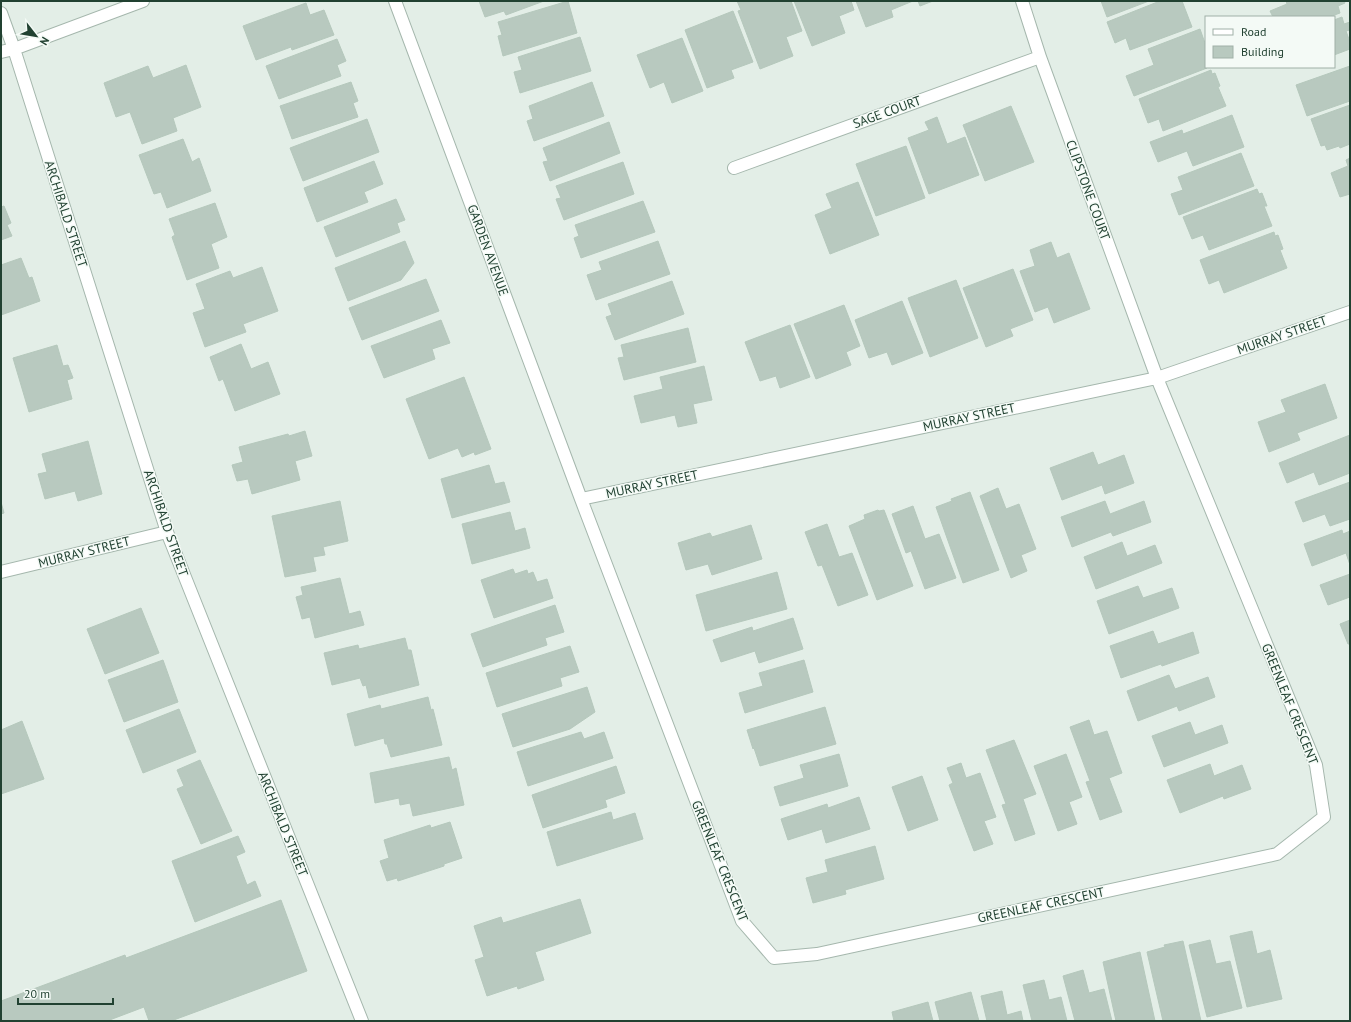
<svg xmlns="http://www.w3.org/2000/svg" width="1351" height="1022" viewBox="0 0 1351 1022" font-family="'PT Sans',sans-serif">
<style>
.building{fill:#b8c9bf;stroke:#b5c8bc}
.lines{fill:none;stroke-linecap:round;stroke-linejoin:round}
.minor-casing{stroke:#a5b7ad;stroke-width:14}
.minor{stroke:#fff;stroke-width:12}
.labels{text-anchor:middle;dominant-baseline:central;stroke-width:3;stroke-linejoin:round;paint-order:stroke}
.street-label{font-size:13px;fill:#214131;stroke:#f4faf6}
</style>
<rect width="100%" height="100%" fill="#e3eee7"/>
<path class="building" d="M 479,1 L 544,1 L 506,15 L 504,11 L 485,17 Z
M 568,1 L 577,33 L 503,56 L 498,36 L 502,35 L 498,22 Z
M 737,1 L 791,1 L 802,31 L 786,37 L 793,56 L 760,69 L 738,11 L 741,10 Z
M 794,1 L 851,1 L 854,10 L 839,16 L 845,33 L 812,46 Z
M 856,1 L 913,1 L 891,10 L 893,17 L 866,27 Z
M 918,1 L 933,1 L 920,6 Z
M 1101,1 L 1149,1 L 1107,17 Z
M 1160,1 L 1182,1 L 1192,27 L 1130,50 L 1126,38 L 1115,43 L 1107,22 Z
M 1286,1 L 1344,1 L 1345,3 L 1338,6 L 1340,13 L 1329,17 L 1273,17 L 1270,11 L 1287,4 Z
M 306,3 L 310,15 L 324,10 L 334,35 L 292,50 L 291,47 L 256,60 L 243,26 Z
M 733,11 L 753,62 L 731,70 L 734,78 L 707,88 L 685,30 Z
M 1342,17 L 1344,24 L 1350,22 L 1350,30 L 1346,31 L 1350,42 L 1350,49 L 1334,55 L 1334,20 Z
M 1200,29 L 1206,46 L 1206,65 L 1207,68 L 1134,96 L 1126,76 L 1154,65 L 1148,49 Z
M 580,37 L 591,71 L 520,93 L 514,72 L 522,70 L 518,57 Z
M 682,38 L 703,91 L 672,103 L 664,82 L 650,88 L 637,55 Z
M 337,39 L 346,61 L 337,65 L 341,76 L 279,99 L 266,66 Z
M 186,65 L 201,107 L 173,118 L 177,131 L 142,144 L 130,112 L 116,117 L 104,83 L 148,66 L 153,78 Z
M 1350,66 L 1350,101 L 1307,116 L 1296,85 Z
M 1211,70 L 1212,74 L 1215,73 L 1220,86 L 1218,87 L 1226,106 L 1163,131 L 1159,119 L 1148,123 L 1139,99 Z
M 351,82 L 358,101 L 353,103 L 358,117 L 292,139 L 280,106 Z
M 592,82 L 604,116 L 534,141 L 527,121 L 533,119 L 529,106 Z
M 1350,105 L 1350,144 L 1340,148 L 1339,146 L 1327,150 L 1325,145 L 1321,146 L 1311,119 Z
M 1011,106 L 1034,162 L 985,181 L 963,125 Z
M 1232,115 L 1244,147 L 1193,166 L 1187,151 L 1158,162 L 1150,142 L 1182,130 L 1183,134 Z
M 937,117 L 947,144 L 965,137 L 979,175 L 929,194 L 908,138 L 929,130 L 925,122 Z
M 367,119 L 379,152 L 303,181 L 290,148 Z
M 609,122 L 620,153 L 550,181 L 543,162 L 548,161 L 543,148 Z
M 183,139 L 192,162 L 199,158 L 211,191 L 167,208 L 161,192 L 154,194 L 139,155 Z
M 906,146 L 925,198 L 876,216 L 856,164 Z
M 1241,153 L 1254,186 L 1179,215 L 1171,194 L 1183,190 L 1178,177 Z
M 1350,158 L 1350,194 L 1340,197 L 1331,173 L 1348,166 L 1346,160 Z
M 374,161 L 383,184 L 364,192 L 368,202 L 317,222 L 304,188 Z
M 623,162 L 634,194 L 564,220 L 556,199 L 561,198 L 556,186 Z
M 858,182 L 879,235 L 830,254 L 815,215 L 832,208 L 826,194 Z
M 1257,189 L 1259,194 L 1262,193 L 1267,206 L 1264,206 L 1272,226 L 1209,250 L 1203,235 L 1192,239 L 1183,217 Z
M 396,199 L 405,220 L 397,223 L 400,232 L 336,257 L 324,227 Z
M 643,201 L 655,232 L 581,258 L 574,238 L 579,236 L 575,225 Z
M 215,203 L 227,237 L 211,244 L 219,268 L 187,280 L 172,237 L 175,235 L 169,219 Z
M 4,206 L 11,223 L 7,225 L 12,236 L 1,240 L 1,207 Z
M 1274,232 L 1275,236 L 1278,235 L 1283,249 L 1280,250 L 1287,268 L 1224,293 L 1219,280 L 1209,284 L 1200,260 Z
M 405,241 L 414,263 L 401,280 L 348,301 L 335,268 Z
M 658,241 L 670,274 L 596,300 L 587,275 L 602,270 L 599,262 Z
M 1051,242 L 1057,258 L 1069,253 L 1090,309 L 1054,323 L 1048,307 L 1035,312 L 1020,271 L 1035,266 L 1030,250 Z
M 21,258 L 29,278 L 32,277 L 40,301 L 1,315 L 1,265 Z
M 262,267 L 278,311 L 243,324 L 246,332 L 205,347 L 193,313 L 205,309 L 196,284 L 230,271 L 233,278 Z
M 1013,269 L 1033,320 L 1010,329 L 1013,336 L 986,347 L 963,288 Z
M 426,279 L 439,311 L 362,340 L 349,308 Z
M 956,280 L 978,338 L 930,357 L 908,298 Z
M 672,281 L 684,314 L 615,340 L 606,317 L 612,315 L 608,304 Z
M 902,301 L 923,353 L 892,365 L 887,352 L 869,358 L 855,320 Z
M 844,305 L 860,346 L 846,352 L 851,365 L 816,379 L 794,324 Z
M 441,320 L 450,343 L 432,349 L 435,359 L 384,378 L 371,346 Z
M 790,325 L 810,377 L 780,388 L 776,376 L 760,381 L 745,342 Z
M 688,328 L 696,362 L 624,380 L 618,358 L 624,357 L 621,345 Z
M 241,344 L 251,369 L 268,362 L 280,394 L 235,411 L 223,379 L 219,381 L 210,357 Z
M 57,345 L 63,366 L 68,365 L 73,378 L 67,380 L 72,399 L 29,412 L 13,358 Z
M 704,366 L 712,400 L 693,404 L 697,423 L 678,427 L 675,415 L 641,423 L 634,396 L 663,389 L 660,377 Z
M 464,377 L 491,449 L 475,455 L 474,452 L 462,457 L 458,448 L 429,459 L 406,399 Z
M 1325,384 L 1337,418 L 1297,433 L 1300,440 L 1269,452 L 1258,422 L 1286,412 L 1281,400 Z
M 305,431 L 312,456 L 295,461 L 300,480 L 252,494 L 248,479 L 237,481 L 232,465 L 243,462 L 239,447 L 288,434 L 289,436 Z
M 1350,435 L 1350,473 L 1319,485 L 1314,472 L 1287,483 L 1279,463 Z
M 88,441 L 102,494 L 78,501 L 75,491 L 45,499 L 38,474 L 47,472 L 42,454 Z
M 1093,452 L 1098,465 L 1124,455 L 1134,483 L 1105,494 L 1102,485 L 1062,500 L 1050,468 Z
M 489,465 L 495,484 L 504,482 L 510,502 L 452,518 L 441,479 Z
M 1350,482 L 1350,519 L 1330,526 L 1325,514 L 1303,522 L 1295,502 Z
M 998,488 L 1006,509 L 1019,504 L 1036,549 L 1021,555 L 1027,571 L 1011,578 L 980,496 Z
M 970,492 L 999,570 L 963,583 L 936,507 L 952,501 L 951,499 Z
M 340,501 L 348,541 L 323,547 L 325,555 L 313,557 L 316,571 L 285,577 L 272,516 Z
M 1105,501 L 1110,514 L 1144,501 L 1151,522 L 1113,536 L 1111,532 L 1072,547 L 1061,517 Z
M 1,502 L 4,513 L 1,514 Z
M 913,506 L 925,539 L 939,534 L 956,578 L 925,589 L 911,551 L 906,553 L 892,514 Z
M 878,510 L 879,511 L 884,510 L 913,586 L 877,600 L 849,526 L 865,519 L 864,515 Z
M 510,512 L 515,531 L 525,528 L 530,548 L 472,564 L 462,524 Z
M 827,524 L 839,557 L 852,553 L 868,595 L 838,606 L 822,565 L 818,566 L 805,532 Z
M 751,525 L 762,559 L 712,575 L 708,564 L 686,570 L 678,543 L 710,533 L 712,537 Z
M 1342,530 L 1343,534 L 1350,531 L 1350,565 L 1346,553 L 1312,566 L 1304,544 Z
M 1122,542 L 1127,556 L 1155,545 L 1162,563 L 1096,589 L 1084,557 Z
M 513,569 L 515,574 L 527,570 L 528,574 L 533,572 L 537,582 L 547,579 L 553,598 L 494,618 L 481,580 Z
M 777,572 L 787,609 L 706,631 L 696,595 Z
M 1350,574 L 1350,597 L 1328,605 L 1320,585 Z
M 340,578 L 349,614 L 360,611 L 364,625 L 315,638 L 310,617 L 302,619 L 296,597 L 303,595 L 301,587 Z
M 1138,586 L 1143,598 L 1172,588 L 1179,608 L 1109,634 L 1097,601 Z
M 555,605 L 564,632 L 545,638 L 547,645 L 483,667 L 471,634 Z
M 141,608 L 159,653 L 105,674 L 87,629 Z
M 793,618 L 803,649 L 759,663 L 755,651 L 721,662 L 713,640 L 752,627 L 753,631 Z
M 1350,620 L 1350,644 L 1348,644 L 1340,624 Z
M 1153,631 L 1158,644 L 1193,632 L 1199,653 L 1162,666 L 1161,664 L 1121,678 L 1110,646 Z
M 405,638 L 408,650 L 411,650 L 419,685 L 369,698 L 366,685 L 363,686 L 360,678 L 332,685 L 324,653 L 358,645 L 359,649 Z
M 570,646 L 579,672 L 560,678 L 562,686 L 497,707 L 486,673 Z
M 163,660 L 178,702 L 124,722 L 108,680 Z
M 804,660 L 813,692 L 745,713 L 739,693 L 763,686 L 759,673 Z
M 1169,675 L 1175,689 L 1208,677 L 1215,697 L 1179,711 L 1177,706 L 1138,721 L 1127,691 Z
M 587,687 L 595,712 L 570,729 L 513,747 L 502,714 Z
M 428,697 L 431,710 L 433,709 L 442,745 L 391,757 L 387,744 L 385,744 L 384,738 L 355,746 L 347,714 L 380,705 L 381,709 Z
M 825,707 L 836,744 L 760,766 L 754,748 L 753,749 L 747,730 Z
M 179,709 L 196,752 L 143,773 L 126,730 Z
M 1089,720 L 1094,735 L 1107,731 L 1122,773 L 1109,778 L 1122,812 L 1100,820 L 1086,782 L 1090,781 L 1070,727 Z
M 22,721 L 44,779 L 1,794 L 1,730 Z
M 1190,722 L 1195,735 L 1222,725 L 1228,743 L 1164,767 L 1152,736 Z
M 581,732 L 584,739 L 604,732 L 613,758 L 528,786 L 517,752 Z
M 1014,740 L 1036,794 L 1023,799 L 1035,834 L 1015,841 L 1002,805 L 1006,804 L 986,750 Z
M 839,754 L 848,786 L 780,806 L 774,787 L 804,778 L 800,765 Z
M 1066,754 L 1082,797 L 1069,802 L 1077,824 L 1058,831 L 1034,766 Z
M 449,757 L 452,770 L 456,768 L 464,805 L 413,816 L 410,803 L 400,805 L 399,798 L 375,803 L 370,773 Z
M 200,760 L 232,831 L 201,844 L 177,789 L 184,786 L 177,770 Z
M 961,763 L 966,778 L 980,773 L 996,817 L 984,821 L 993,844 L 974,851 L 949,785 L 953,783 L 947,768 Z
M 1210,764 L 1214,776 L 1242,765 L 1251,789 L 1224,799 L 1223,796 L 1180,813 L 1167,780 Z
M 616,766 L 625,793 L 605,800 L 607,807 L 543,828 L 532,795 Z
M 922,776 L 938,820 L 908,831 L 892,787 Z
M 859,797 L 870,829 L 826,843 L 822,829 L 788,840 L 781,819 L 827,804 L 828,808 Z
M 611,812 L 613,820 L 635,813 L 643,839 L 557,866 L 547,832 Z
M 450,822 L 462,858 L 444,864 L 444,866 L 398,881 L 397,878 L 387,881 L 380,861 L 389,858 L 384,840 L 430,825 L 431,828 Z
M 238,836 L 245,852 L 236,856 L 247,885 L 255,881 L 261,896 L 195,922 L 172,861 Z
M 875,846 L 884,879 L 845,890 L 846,894 L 813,903 L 806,878 L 828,872 L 825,860 Z
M 580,899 L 591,933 L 535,952 L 544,980 L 518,989 L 517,986 L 487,996 L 475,960 L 484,957 L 474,926 L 501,917 L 503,923 Z
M 281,900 L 307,971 L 171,1021 L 149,1021 L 144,1007 L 107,1021 L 1,1021 L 1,1001 L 125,955 L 126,958 Z
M 1252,931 L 1257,954 L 1270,950 L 1282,999 L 1247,1007 L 1230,936 Z
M 1210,940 L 1216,964 L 1230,961 L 1242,1008 L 1207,1017 L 1189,945 Z
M 1183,941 L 1201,1021 L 1163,1021 L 1147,952 L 1165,947 L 1164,945 Z
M 1140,952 L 1155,1021 L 1116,1021 L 1103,962 Z
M 1083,970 L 1089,993 L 1104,989 L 1112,1021 L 1075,1021 L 1063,976 Z
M 1044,980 L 1049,1000 L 1061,997 L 1067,1021 L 1032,1021 L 1023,985 Z
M 1002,991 L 1007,1015 L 1021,1011 L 1023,1021 L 987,1021 L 981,996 Z
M 971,992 L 979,1021 L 940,1021 L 935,1002 Z
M 928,1002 L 933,1021 L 894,1021 L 892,1012 Z"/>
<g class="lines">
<defs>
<path id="minor" d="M 395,1 L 581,499 L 742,921 L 774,958 L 817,954 L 1277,854 L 1324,817 L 1316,765 L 1157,378 L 1040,57 L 1022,1
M 1,13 L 14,49 L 167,532 L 362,1021
M 1,52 L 14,49 L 143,1
M 734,168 L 1040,57
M 581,499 L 1157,378 L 1350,312
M 1,572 L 167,532"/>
</defs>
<use href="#minor" class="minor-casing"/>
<use href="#minor" class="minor"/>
</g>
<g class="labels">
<g class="street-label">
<text transform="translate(887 112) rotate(-20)">SAGE COURT</text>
<text transform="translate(1088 190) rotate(70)">CLIPSTONE COURT</text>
<text transform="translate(66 214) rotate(72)">ARCHIBALD STREET</text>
<text transform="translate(488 250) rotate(70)">GARDEN AVENUE</text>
<text transform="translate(1282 335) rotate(-19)">MURRAY STREET</text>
<text transform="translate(969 417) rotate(-12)">MURRAY STREET</text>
<text transform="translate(652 484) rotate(-12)">MURRAY STREET</text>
<text transform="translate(166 523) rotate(71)">ARCHIBALD STREET</text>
<text transform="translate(84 552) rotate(-14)">MURRAY STREET</text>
<text transform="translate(1290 704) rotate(68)">GREENLEAF CRESCENT</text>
<text transform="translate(283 824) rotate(68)">ARCHIBALD STREET</text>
<text transform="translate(720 861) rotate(68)">GREENLEAF CRESCENT</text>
<text transform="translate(1041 905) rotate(-12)">GREENLEAF CRESCENT</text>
</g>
</g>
<rect width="1351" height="1022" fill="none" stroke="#214131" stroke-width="4"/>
<rect x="1205" y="16" width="130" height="52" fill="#f4faf6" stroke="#a0b0a7"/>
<rect x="1213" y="29" width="20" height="6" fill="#ffffff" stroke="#a0b0a7"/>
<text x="1241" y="36" font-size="12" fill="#214131">Road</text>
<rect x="1213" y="46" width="20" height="12" fill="#b8c9bf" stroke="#a0b0a7"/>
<text x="1241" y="56" font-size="12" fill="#214131">Building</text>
<g transform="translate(36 36) rotate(121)" stroke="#f4faf6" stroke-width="3" paint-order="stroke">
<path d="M0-3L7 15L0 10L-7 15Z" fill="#214131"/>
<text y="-6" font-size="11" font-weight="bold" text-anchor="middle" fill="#214131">N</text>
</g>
<path d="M18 998v6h95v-6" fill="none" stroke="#214131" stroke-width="2"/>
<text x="24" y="998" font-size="12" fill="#214131" stroke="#f4faf6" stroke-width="3" paint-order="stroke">20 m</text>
</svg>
